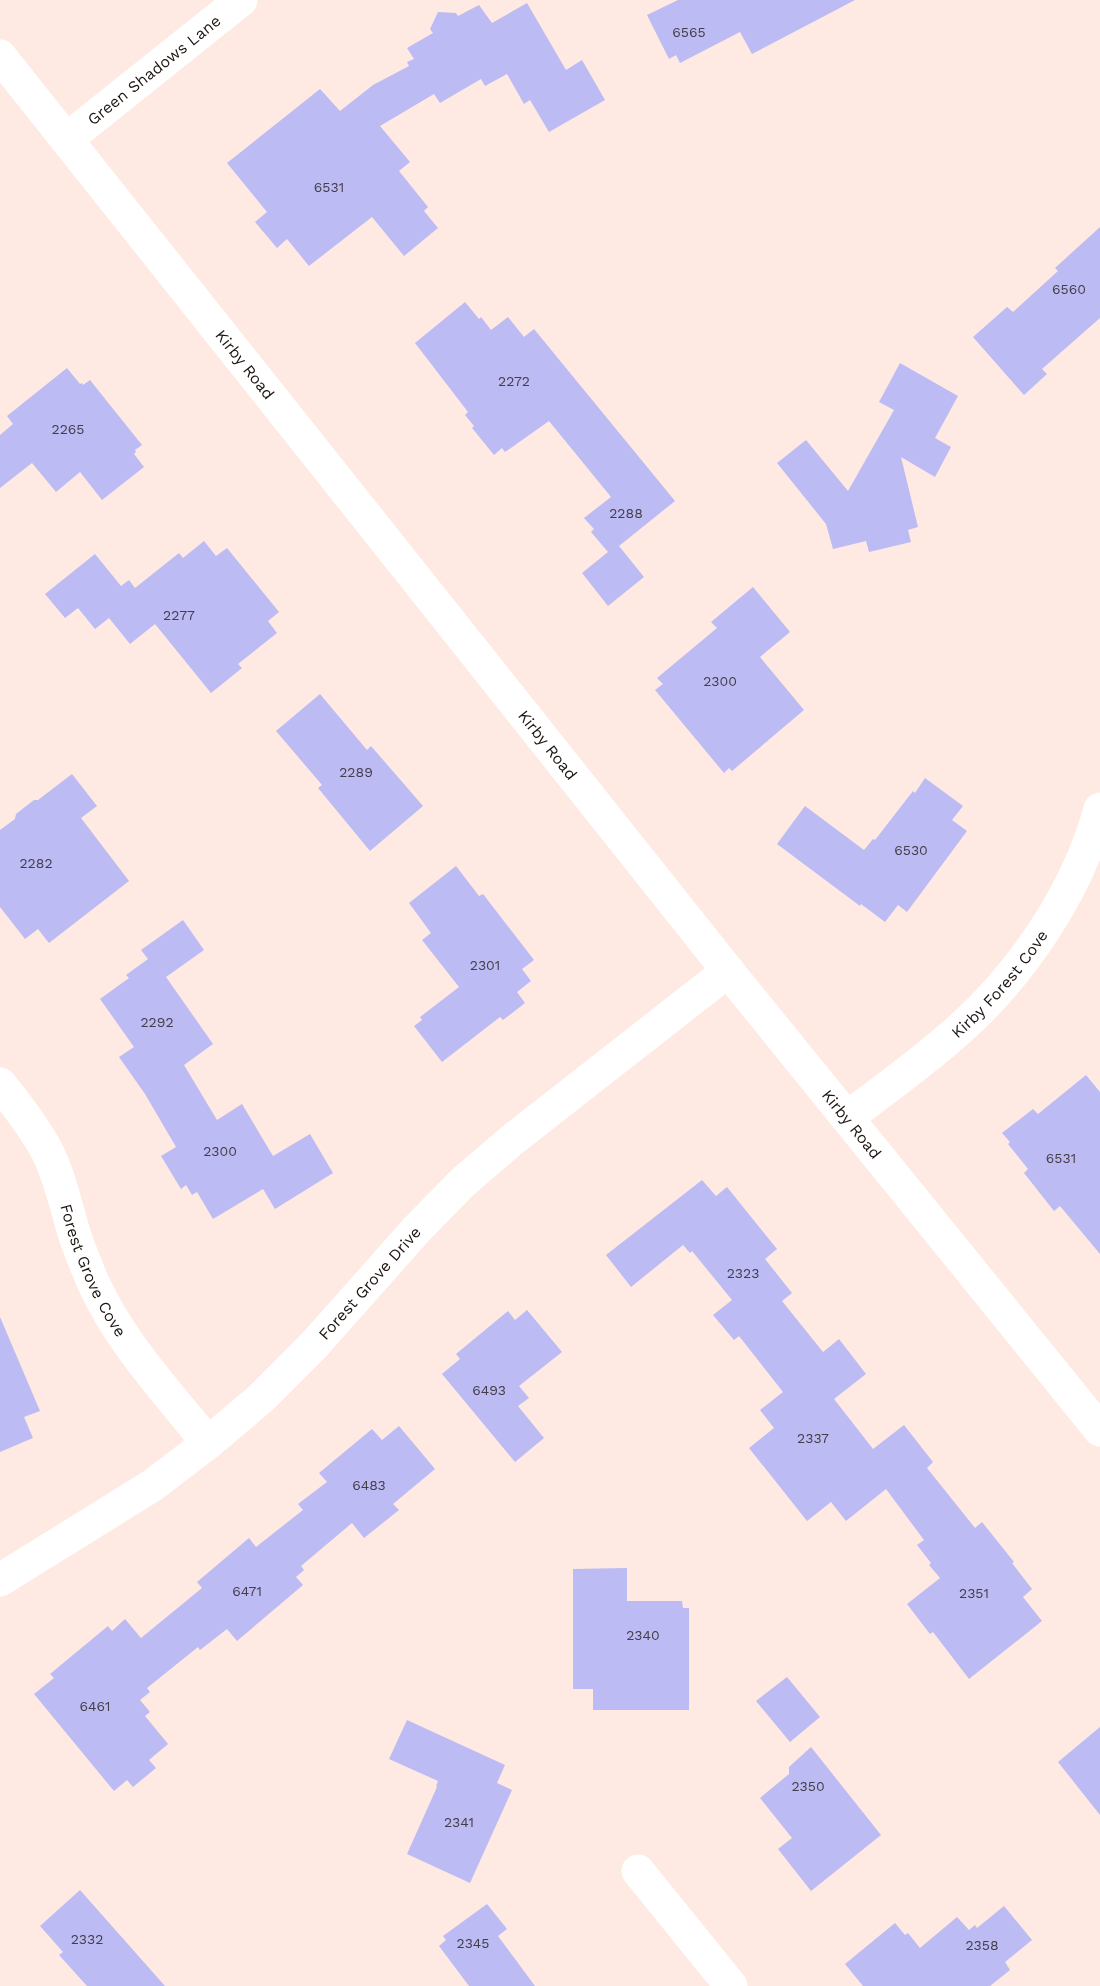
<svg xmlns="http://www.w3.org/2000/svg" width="1100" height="1986" viewBox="0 0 1100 1986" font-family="'Work Sans',sans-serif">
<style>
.building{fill:#bdbbf3}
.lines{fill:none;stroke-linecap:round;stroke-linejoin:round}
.street{stroke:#fff;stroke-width:33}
.labels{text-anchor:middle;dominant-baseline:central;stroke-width:6;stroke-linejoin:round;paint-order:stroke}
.number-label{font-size:14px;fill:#453e4a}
.street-label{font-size:16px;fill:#1d1511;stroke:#fcfcfc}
</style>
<rect width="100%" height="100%" fill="#feeae2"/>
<path class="building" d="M 678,0 L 855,0 L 752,54 L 740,32 L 680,63 L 676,55 L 669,59 L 647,15 Z
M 527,3 L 566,70 L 582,60 L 605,100 L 549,132 L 530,100 L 524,104 L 507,74 L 485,86 L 481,79 L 440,103 L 434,94 L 380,126 L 410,162 L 399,171 L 428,207 L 424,211 L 438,228 L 404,256 L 372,217 L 309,266 L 287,239 L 277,248 L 255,222 L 267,212 L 227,163 L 320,89 L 340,111 L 373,85 L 409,66 L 407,62 L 414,59 L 407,48 L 433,33 L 430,29 L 438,12 L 456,13 L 458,16 L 479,5 L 492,23 Z
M 1100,227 L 1100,318 L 1042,369 L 1047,374 L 1024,395 L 973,337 L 1007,307 L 1013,312 L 1058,271 L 1055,268 Z
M 465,302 L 479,319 L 481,317 L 491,330 L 508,317 L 524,337 L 534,329 L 675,501 L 619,546 L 644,577 L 608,606 L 582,573 L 608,552 L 591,532 L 594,529 L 584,518 L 611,497 L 549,421 L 505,452 L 502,448 L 494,455 L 472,428 L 474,426 L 465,415 L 468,412 L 415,343 Z
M 900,363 L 958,396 L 935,438 L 951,447 L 935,477 L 901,457 L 918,527 L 908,530 L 911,542 L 869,552 L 866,541 L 833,549 L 826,524 L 777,463 L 806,440 L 848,491 L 894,410 L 879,402 Z
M 67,368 L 80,384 L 82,383 L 83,385 L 90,380 L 142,445 L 135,450 L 136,452 L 134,454 L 144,467 L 102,500 L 80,472 L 56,492 L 32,463 L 0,488 L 0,435 L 13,424 L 7,416 Z
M 204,541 L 216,556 L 227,548 L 279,612 L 268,621 L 277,633 L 238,664 L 242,668 L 211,693 L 155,624 L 130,644 L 109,618 L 95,629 L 78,608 L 65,618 L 45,594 L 95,554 L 121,586 L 129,580 L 135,588 L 179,553 L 183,558 Z
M 753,587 L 790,632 L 760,657 L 804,710 L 732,771 L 729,768 L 724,773 L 655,690 L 663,684 L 657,678 L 717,628 L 711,622 Z
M 320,694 L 367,750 L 371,746 L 423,806 L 370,851 L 318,788 L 322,785 L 276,731 Z
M 72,774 L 97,806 L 81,818 L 129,881 L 49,943 L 38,929 L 25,939 L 0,907 L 0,830 L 15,819 L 16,814 L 34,800 L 38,800 Z
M 925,778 L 963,806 L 952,820 L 967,831 L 907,912 L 898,905 L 885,922 L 861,904 L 860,906 L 777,844 L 805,806 L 864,850 L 873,839 L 875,840 L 913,791 L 915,793 Z
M 456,866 L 479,896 L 483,894 L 534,960 L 522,969 L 531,981 L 517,992 L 525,1003 L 503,1020 L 500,1017 L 442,1062 L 414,1026 L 422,1020 L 420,1017 L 459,987 L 422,940 L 431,933 L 409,903 Z
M 183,920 L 204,950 L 166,977 L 213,1044 L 184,1065 L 217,1120 L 242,1104 L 273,1156 L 310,1134 L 333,1173 L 275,1209 L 263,1189 L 213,1219 L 197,1192 L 192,1195 L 186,1185 L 181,1189 L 161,1156 L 176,1147 L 145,1094 L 119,1057 L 134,1047 L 100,999 L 129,978 L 126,975 L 148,959 L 141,950 Z
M 1086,1075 L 1100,1092 L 1100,1254 L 1060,1206 L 1054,1211 L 1024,1173 L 1028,1169 L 1008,1144 L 1010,1142 L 1002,1133 L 1033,1109 L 1038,1114 Z
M 702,1180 L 716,1196 L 727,1187 L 777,1249 L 765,1259 L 792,1293 L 782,1301 L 823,1352 L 839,1339 L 866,1374 L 834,1399 L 873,1449 L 904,1425 L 933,1462 L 927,1468 L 975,1528 L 982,1522 L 1014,1562 L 1012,1563 L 1032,1589 L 1023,1597 L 1042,1621 L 969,1679 L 933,1632 L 930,1634 L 907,1604 L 940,1578 L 929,1565 L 931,1563 L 917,1545 L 924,1540 L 886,1489 L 846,1521 L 831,1502 L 807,1521 L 749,1448 L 774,1428 L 760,1410 L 783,1392 L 739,1336 L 734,1340 L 713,1315 L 732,1300 L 692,1251 L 690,1253 L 683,1245 L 631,1287 L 606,1255 Z
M 527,1310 L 562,1352 L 519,1386 L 529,1398 L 518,1406 L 544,1438 L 515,1462 L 442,1374 L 460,1359 L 456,1354 L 508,1311 L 515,1320 Z
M 0,1317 L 40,1411 L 24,1417 L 33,1438 L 0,1452 Z
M 399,1426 L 435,1469 L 393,1504 L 399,1510 L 364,1538 L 352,1523 L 301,1566 L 304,1570 L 296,1577 L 303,1585 L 237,1641 L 227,1629 L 200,1650 L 198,1647 L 147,1688 L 150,1692 L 140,1700 L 150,1712 L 145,1716 L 168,1744 L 149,1760 L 156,1768 L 133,1787 L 127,1780 L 114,1791 L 34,1694 L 54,1678 L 50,1674 L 108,1626 L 112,1631 L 125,1619 L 141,1638 L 202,1588 L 197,1582 L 249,1538 L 256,1547 L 303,1510 L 298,1504 L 327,1482 L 319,1473 L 372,1429 L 382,1440 Z
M 627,1568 L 627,1601 L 682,1601 L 683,1608 L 689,1608 L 689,1710 L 593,1710 L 593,1689 L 573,1689 L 573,1569 Z
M 787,1677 L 820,1717 L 790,1742 L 756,1701 Z
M 407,1720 L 505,1765 L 497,1783 L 512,1790 L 470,1883 L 407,1854 L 437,1787 L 436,1786 L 438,1781 L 389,1759 Z
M 1100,1727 L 1100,1815 L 1058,1762 Z
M 811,1747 L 881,1835 L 811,1891 L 778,1849 L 792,1838 L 760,1798 L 789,1774 L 789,1767 Z
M 80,1890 L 165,1986 L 87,1986 L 59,1955 L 63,1952 L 40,1926 Z
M 487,1904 L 507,1929 L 498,1936 L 535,1986 L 469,1986 L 439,1946 L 446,1940 L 443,1936 Z
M 1004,1906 L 1032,1940 L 1005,1962 L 1010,1970 L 990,1986 L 863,1986 L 845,1964 L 895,1923 L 905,1935 L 908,1933 L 920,1948 L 957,1917 L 969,1930 L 975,1925 L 977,1928 Z"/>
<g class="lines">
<g class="street">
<path id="s1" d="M 0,56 L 728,971 L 1100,1430"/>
<path id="s2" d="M 67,139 L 241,0"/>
<path id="s3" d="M 0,1084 C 17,1105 34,1127 47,1151 C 60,1177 66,1206 74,1233 C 79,1249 86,1265 92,1280 C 119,1341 166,1391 208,1443"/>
<path id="s4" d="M 847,1118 C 886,1088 926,1060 962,1027 C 1024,971 1078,890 1100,809"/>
<path id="s5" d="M 0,1580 L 153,1485 L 208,1443 L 260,1399 L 315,1344 L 417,1229 L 462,1183 L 512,1140 L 728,971"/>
<path d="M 638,1871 L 731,1986"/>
</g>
</g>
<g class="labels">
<g class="number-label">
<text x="689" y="32">6565</text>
<text x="329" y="187">6531</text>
<text x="1069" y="289">6560</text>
<text x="514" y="381">2272</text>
<text x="68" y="429">2265</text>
<text x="626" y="513">2288</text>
<text x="179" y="615">2277</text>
<text x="720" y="681">2300</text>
<text x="356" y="772">2289</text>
<text x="911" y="850">6530</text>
<text x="36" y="863">2282</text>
<text x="485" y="965">2301</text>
<text x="157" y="1022">2292</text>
<text x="220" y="1151">2300</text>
<text x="1061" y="1158">6531</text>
<text x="743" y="1273">2323</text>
<text x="489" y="1390">6493</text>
<text x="813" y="1438">2337</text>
<text x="369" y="1485">6483</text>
<text x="247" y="1591">6471</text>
<text x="974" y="1593">2351</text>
<text x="643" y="1635">2340</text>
<text x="95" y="1706">6461</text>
<text x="808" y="1786">2350</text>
<text x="459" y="1822">2341</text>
<text x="87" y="1939">2332</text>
<text x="473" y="1943">2345</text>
<text x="982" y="1945">2358</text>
</g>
<g class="street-label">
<text stroke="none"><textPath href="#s2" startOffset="111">Green Shadows Lane</textPath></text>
<text stroke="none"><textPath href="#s1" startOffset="394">Kirby Road</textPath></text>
<text stroke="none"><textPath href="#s1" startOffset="880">Kirby Road</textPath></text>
<text stroke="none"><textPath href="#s4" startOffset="204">Kirby Forest Cove</textPath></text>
<text stroke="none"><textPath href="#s1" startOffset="1366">Kirby Road</textPath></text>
<text stroke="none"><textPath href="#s3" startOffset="210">Forest Grove Cove</textPath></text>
<text stroke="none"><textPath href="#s5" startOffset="477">Forest Grove Drive</textPath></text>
</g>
</g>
</svg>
